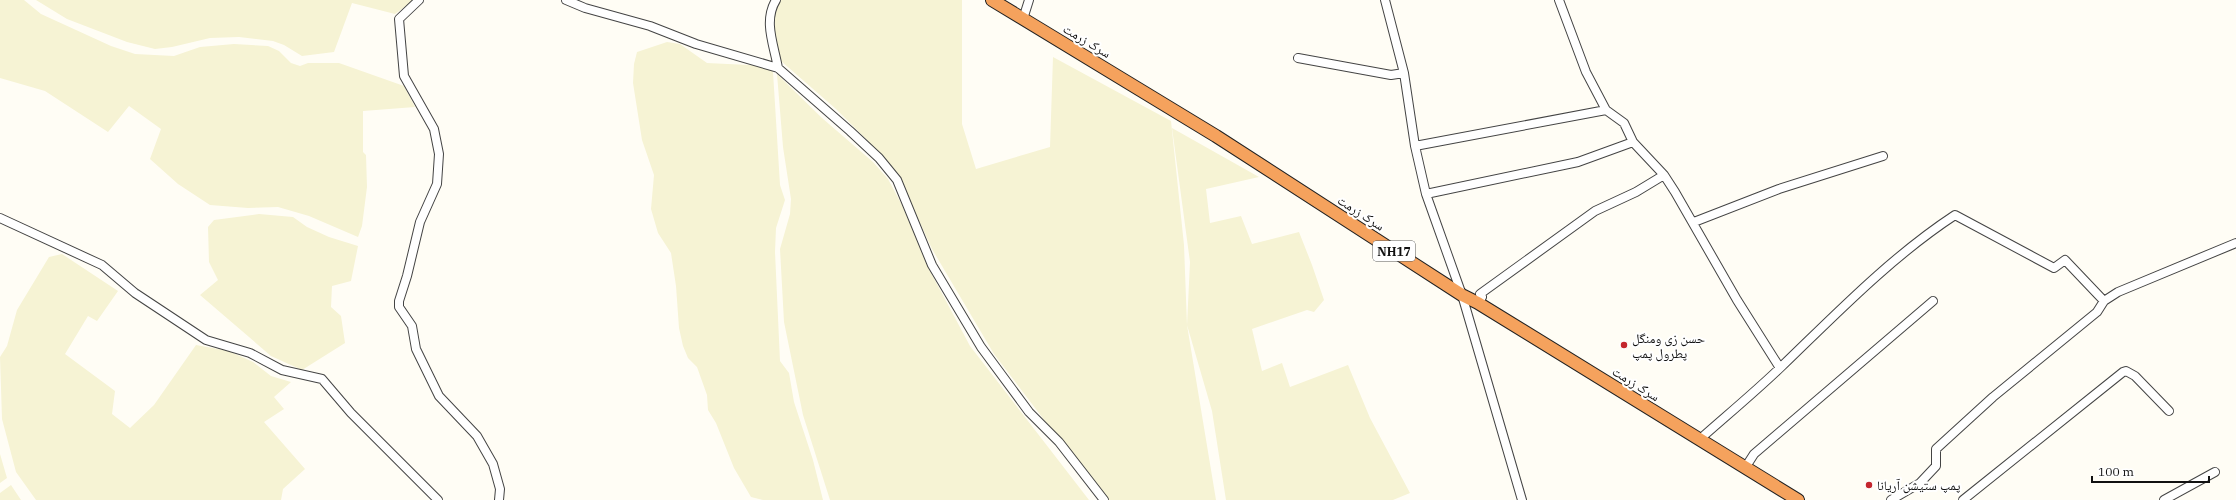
<svg xmlns="http://www.w3.org/2000/svg" width="2236" height="500" viewBox="0 0 2236 500" font-family="'IBM Plex Serif','Noto Naskh Arabic',serif">
<style>
.farmland{fill:#f6f3d4}
.lines{fill:none;stroke-linecap:round;stroke-linejoin:round}
.minor-casing{stroke:#444;stroke-width:10}
.highway-casing{stroke:#222;stroke-width:14}
.minor{stroke:#fff;stroke-width:8}
.highway{stroke:#f5a25d;stroke-width:12}
.poi-dot{fill:#c4262e;stroke:#fff;stroke-width:1.5}
.labels{text-anchor:middle;dominant-baseline:central;stroke-width:4;stroke-linejoin:round;paint-order:stroke}
.shield{fill:#fff;stroke:#585858;stroke-width:1}
.shield-label{font-size:12px;font-weight:bold;fill:#111}
.street-label{font-size:13px;fill:#111;stroke:#fff}
.poi-label{font-size:13px;fill:#111;stroke:#fff;text-anchor:start}
</style>
<rect width="100%" height="100%" fill="#fffdf5"/>
<path class="farmland" d="M 0,0 L 24,0 L 41,14 L 111,46 L 135,54 L 174,56 L 200,47 L 234,44 L 268,46 L 279,51 L 291,63 L 300,66 L 308,63 L 339,63 L 404,86 L 415,107 L 363,111 L 363,152 L 366,155 L 367,187 L 362,226 L 358,237 L 309,216 L 278,207 L 248,208 L 210,205 L 178,184 L 150,159 L 161,129 L 129,106 L 108,132 L 45,91 L 0,78 Z
M 36,0 L 414,0 L 395,14 L 352,3 L 334,52 L 302,56 L 284,45 L 273,41 L 239,37 L 210,38 L 172,47 L 155,49 L 127,42 L 67,19 Z
M 779,0 L 962,0 L 962,124 L 976,169 L 1050,147 L 1053,57 L 1171,121 L 1184,245 L 1187,325 L 1216,500 L 1105,500 L 994,354 L 932,249 L 898,175 L 883,156 L 836,109 L 781,61 L 775,36 L 775,8 Z
M 667,42 L 680,44 L 707,63 L 768,66 L 773,72 L 780,185 L 785,200 L 776,228 L 775,252 L 780,361 L 789,373 L 794,402 L 813,460 L 823,500 L 763,500 L 751,497 L 734,468 L 716,423 L 708,410 L 707,395 L 697,367 L 688,358 L 683,346 L 679,328 L 676,286 L 671,253 L 658,233 L 651,209 L 654,175 L 642,140 L 633,83 L 634,64 L 637,52 Z
M 777,74 L 822,118 L 873,162 L 888,179 L 902,205 L 930,271 L 970,346 L 1089,500 L 830,500 L 803,415 L 784,322 L 780,249 L 790,214 L 791,199 L 783,147 Z
M 1172,128 L 1259,177 L 1206,189 L 1210,223 L 1241,216 L 1252,244 L 1299,232 L 1312,265 L 1324,300 L 1314,312 L 1307,310 L 1252,329 L 1262,371 L 1282,363 L 1290,387 L 1348,365 L 1370,418 L 1410,493 L 1393,500 L 1226,500 L 1212,411 L 1187,325 L 1190,262 Z
M 259,214 L 293,217 L 307,227 L 329,237 L 358,246 L 351,281 L 332,286 L 331,307 L 341,316 L 345,343 L 302,370 L 271,356 L 200,295 L 218,280 L 209,262 L 208,227 L 214,220 Z
M 62,254 L 118,291 L 97,321 L 88,316 L 65,354 L 115,391 L 112,414 L 130,428 L 154,405 L 196,345 L 229,351 L 253,362 L 271,376 L 291,382 L 274,397 L 284,409 L 264,422 L 305,469 L 283,489 L 281,500 L 36,500 L 16,472 L 2,419 L 0,357 L 7,346 L 17,310 L 49,257 Z
M 0,454 L 7,478 L 0,483 Z
M 11,485 L 21,500 L 0,500 L 0,493 Z"/>
<g class="lines">
<defs>
<path id="minor" d="M 419,0 L 399,19 L 404,76 L 434,129 L 439,154 L 437,184 L 420,222 L 407,276 L 399,301 L 399,307 L 412,326 L 416,349 L 439,396 L 477,436 L 493,464 L 500,489 L 499,500
M 566,0 L 585,8 L 650,26 L 696,44 L 778,68 L 850,131 L 879,158 L 897,180 L 932,265 L 981,347 L 1029,412 L 1059,442 L 1104,500
M 776,0 C 763,21 774,45 778,68
M 1385,0 L 1404,73 L 1415,146 L 1426,194 L 1462,295 L 1522,500
M 1559,0 L 1586,72 L 1606,110 L 1624,123 L 1633,142 L 1664,175 L 1675,192 L 1737,300 L 1780,368
M 1023,19 L 1029,0
M 1298,58 L 1391,75 L 1404,73
M 1415,146 L 1606,110
M 1426,194 L 1578,162 L 1633,142
M 0,218 L 102,265 L 135,293 L 206,340 L 250,353 L 282,370 L 322,379 L 351,413 L 438,500
M 1694,222 L 1779,189 L 1883,156
M 1478,303 L 1482,297 L 1480,294 L 1595,211 L 1636,192 L 1664,175
M 1699,440 C 1726,416 1755,392 1781,367 C 1836,314 1891,257 1955,215 L 2054,268 L 2065,260 L 2104,301
M 1745,468 L 1754,454 L 1933,301
M 1891,500 L 1920,483 L 1936,466 L 1936,449 L 1993,397 L 2097,312 L 2104,301 L 2118,292 L 2236,243
M 1963,500 L 2123,372 L 2126,371 L 2135,376 L 2169,411
M 2164,500 L 2215,472"/>
<path id="highway" d="M 992,0 L 1216,136 L 1462,295 L 1478,303 L 1798,500"/>
</defs>
<use href="#minor" class="minor-casing"/>
<use href="#highway" class="highway-casing"/>
<use href="#minor" class="minor"/>
<use href="#highway" class="highway"/>
</g>
<g class="poi-dot">
<circle cx="1624" cy="345" r="4"/>
<circle cx="1869" cy="485" r="4"/>
</g>
<g class="labels">
<rect class="shield" x="1373" y="241" width="42" height="20" rx="3"/>
<g class="shield-label">
<text x="1394" y="251">NH17</text>
</g>
<g class="street-label">
<text transform="translate(1087 41) rotate(31)">سرک زرمت</text>
<text transform="translate(1361 213) rotate(33)">سرک زرمت</text>
<text transform="translate(1636 384) rotate(32)">سرک زرمت</text>
</g>
<g class="poi-label">
<text x="1632" y="338">حسن زی ومنگل<tspan x="1632" dy="15">پطرول پمپ</tspan></text>
<text x="1877" y="485">پمپ ستیشن آریانا</text>
</g>
</g>
<path d="M2092 476v6h117v-6" fill="none" stroke="#111111" stroke-width="2"/>
<text x="2098" y="476" font-size="12" fill="#111111" stroke="#ffffff" stroke-width="3" paint-order="stroke">100 m</text>
</svg>
